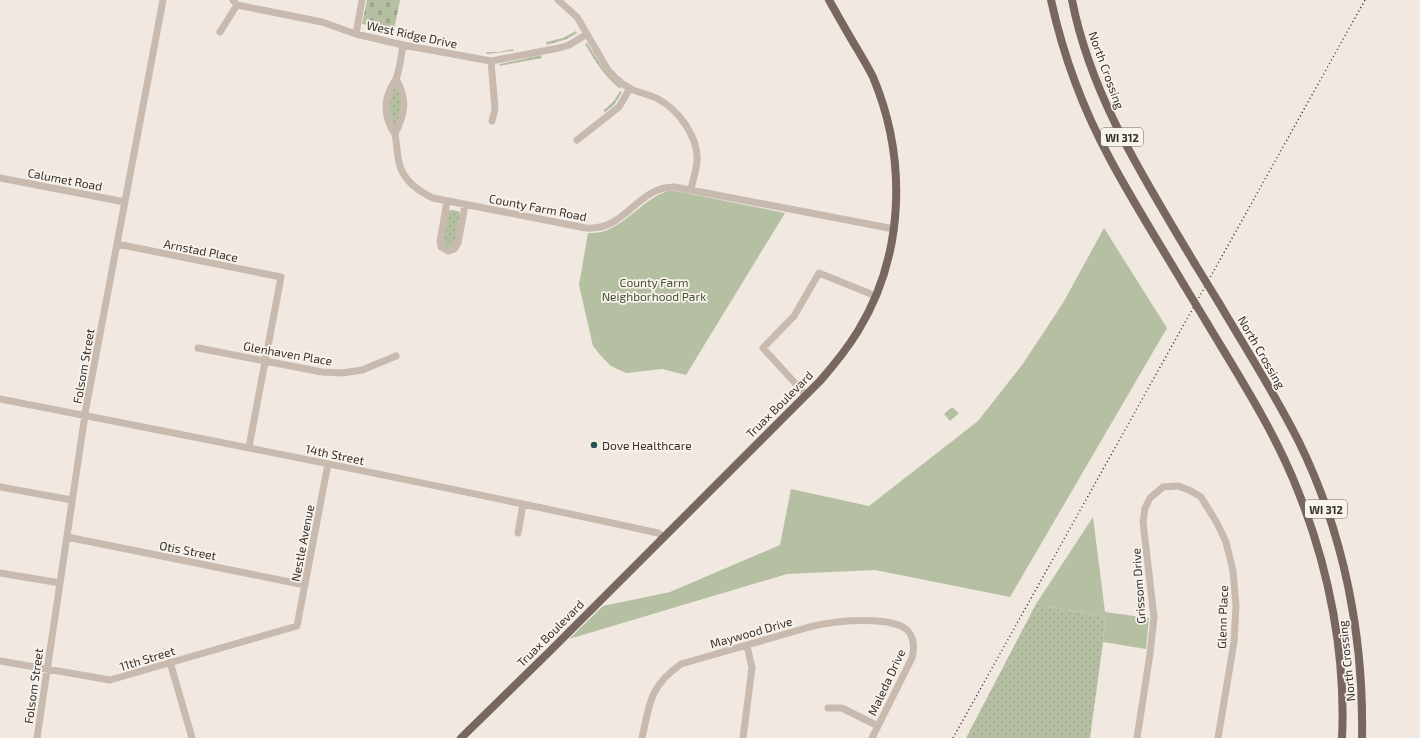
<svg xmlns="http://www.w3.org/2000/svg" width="1420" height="738" viewBox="0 0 1420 738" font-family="'Exo 2',sans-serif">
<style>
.grass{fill:url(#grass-dots)}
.cemetery{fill:url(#cemetery-stones)}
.park{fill:#b5bfa2}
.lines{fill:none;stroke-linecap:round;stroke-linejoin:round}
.minor{stroke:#c8baae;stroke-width:7}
.major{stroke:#78675e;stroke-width:8}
.rail{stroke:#372f2b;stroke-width:1.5;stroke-dasharray:1 3;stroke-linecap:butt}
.major-bridge{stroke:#78675e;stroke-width:8}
.poi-dot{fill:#255155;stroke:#f9f3ed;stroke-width:1.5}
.labels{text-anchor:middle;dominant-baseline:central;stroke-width:3.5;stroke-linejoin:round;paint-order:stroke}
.shield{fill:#f9f3ed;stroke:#716a65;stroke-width:1}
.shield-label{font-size:11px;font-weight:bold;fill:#372f2b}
.street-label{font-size:12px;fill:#372f2b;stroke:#f9f3ed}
.park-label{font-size:12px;fill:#475332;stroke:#f9f3ed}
.poi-label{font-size:12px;fill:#372f2b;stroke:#f9f3ed;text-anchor:start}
</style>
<defs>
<pattern id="grass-dots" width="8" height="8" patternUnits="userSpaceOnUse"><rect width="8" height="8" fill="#b5bfa2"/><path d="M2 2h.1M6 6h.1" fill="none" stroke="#9ca48c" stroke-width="1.8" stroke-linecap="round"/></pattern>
<pattern id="cemetery-stones" width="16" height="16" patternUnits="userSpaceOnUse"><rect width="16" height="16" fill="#b5bfa2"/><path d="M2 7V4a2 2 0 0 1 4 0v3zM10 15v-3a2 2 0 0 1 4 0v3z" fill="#9ca48c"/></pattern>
</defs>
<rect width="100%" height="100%" fill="#f1e9e1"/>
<path class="grass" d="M 576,31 L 577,33 L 567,39 L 547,45 L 546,42 L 563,38 Z
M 587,43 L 604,70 L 621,87 L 620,89 C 603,75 596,62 585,44 Z
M 513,49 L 513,51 L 487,54 L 486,52 L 499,52 Z
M 541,55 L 542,58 L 499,66 L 500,64 Z
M 395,86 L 397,86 L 402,106 L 396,127 L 394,127 C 387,108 388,104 395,86 Z
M 620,91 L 622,92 L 614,105 L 605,112 L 603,111 L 614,101 Z
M 452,210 L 458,211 L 460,213 L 455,244 L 453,246 L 447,248 L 443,243 L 448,211 Z
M 1036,604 L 1105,617 L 1103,642 L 1090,738 L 966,738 Z"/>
<path class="cemetery" d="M 367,0 L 400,0 L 394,30 L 362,24 Z"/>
<path class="park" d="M 668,191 L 676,191 L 785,213 L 686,375 L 662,369 L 626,373 L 611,366 L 601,356 L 593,346 L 579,285 L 588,233 C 622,235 638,200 668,191 Z
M 1104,228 L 1167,328 L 1010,597 L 875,570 L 787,574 L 569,639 L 603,606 L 670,592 L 780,545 L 791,489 L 869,506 L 978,421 L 1022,365 L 1063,303 Z
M 952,407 L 959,413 L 950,421 L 944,414 Z
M 1093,517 L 1105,612 L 1149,618 L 1146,649 L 1103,642 L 1105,617 L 1036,604 Z"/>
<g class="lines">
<path class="minor" d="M 233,0 L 237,5 L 322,22 L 356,34 L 403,45 L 491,61 L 559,48 L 569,45 L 587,34
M 558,0 L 577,17 L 608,70 C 614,77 621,83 629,88 C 638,93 649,94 658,99 C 679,110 699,138 697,162 C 696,171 693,180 691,189
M 220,32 L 237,5
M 356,34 L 362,0
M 403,45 C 401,56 400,69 396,79 C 394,83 391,86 390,90 C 383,105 386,122 395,134 C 397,144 397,160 401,169 C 407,183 420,192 433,198 L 586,228 C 627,231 637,186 675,187 L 894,229
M 491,61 L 495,109 L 492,121
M 395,134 C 405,113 408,100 396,79
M 577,140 L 619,107 L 630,88
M 0,178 L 125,202
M 447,201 L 440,242 L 441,247 L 448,251 C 454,250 456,248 458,243 L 465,205
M 117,244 L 281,277 L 249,447
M 198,348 L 322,372 L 342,373 L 362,370 L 396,356
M 806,395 L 763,348 L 794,316 L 819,273 L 876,296
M 0,399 C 220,442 439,485 658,533 L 663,537
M 0,487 L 72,500
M 518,533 L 523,504
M 67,537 L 305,585
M 0,573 L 60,583
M 0,661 L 110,680 L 297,626 L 328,464
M 170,662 L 192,738
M 828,708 L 842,708 L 878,726
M 37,738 L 86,408 L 163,0
M 642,738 C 650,703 649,687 681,664 L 813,626 C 836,621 882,616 903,627 C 914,633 915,647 912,658 L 872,738
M 743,738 L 752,668 L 747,646
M 1137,738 L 1150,654 L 1154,617 L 1143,522 L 1145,508 L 1150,498 L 1163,487 L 1178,486 L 1189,490 L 1201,497 L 1217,523 L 1226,542 L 1233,571 L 1236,606 L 1234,642 L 1218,738"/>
<path class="major" d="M 1051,0 C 1063,55 1083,109 1110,159 C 1133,202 1159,243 1184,285
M 1072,0 C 1091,97 1145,180 1195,264
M 1219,303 C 1246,349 1275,394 1299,442 C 1344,534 1364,636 1362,738
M 1207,323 C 1240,378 1275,432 1298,491 C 1329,568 1346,655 1342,738
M 461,738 L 548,653 L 820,381 C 834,365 847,349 858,331 C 905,254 907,158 873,77 C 868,67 862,57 856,47 C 847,32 838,16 829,0"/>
<path class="rail" d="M 953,738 L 1365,0"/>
<path class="major-bridge" d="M 1195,264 L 1219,303
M 1184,285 L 1207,323"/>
</g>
<circle class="poi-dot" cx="594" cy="445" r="4"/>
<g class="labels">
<g class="shield">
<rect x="1101" y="128" width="42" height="18" rx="3"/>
<rect x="1305" y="500" width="42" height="18" rx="3"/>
</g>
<g class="shield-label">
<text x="1122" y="137">WI 312</text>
<text x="1326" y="509">WI 312</text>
</g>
<g class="street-label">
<text transform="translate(412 34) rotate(12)">West Ridge Drive</text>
<text transform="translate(1107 70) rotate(70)">North Crossing</text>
<text transform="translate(65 179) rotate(11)">Calumet Road</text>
<text transform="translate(538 207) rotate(11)">County Farm Road</text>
<text transform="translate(201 250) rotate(11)">Arnstad Place</text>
<text transform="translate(1262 352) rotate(60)">North Crossing</text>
<text transform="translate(288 353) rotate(10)">Glenhaven Place</text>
<text transform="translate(83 366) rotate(-80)">Folsom Street</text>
<text transform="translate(779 404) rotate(-45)">Truax Boulevard</text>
<text transform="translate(335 454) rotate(12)">14th Street</text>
<text transform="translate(302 543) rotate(-79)">Nestle Avenue</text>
<text transform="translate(188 550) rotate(11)">Otis Street</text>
<text transform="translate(1138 586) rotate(-94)">Grissom Drive</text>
<text transform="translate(1222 617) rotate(-88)">Glenn Place</text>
<text transform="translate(751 632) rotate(-16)">Maywood Drive</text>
<text transform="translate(550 633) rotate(-45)">Truax Boulevard</text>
<text transform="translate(147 658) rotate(-17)">11th Street</text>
<text transform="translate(1346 661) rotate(-96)">North Crossing</text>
<text transform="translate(886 682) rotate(-65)">Maleda Drive</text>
<text transform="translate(33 686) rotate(-82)">Folsom Street</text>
</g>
<g class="park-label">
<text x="654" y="282">County Farm<tspan x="654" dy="14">Neighborhood Park</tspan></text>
</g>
<g class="poi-label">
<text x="602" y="445">Dove Healthcare</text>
</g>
</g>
</svg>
